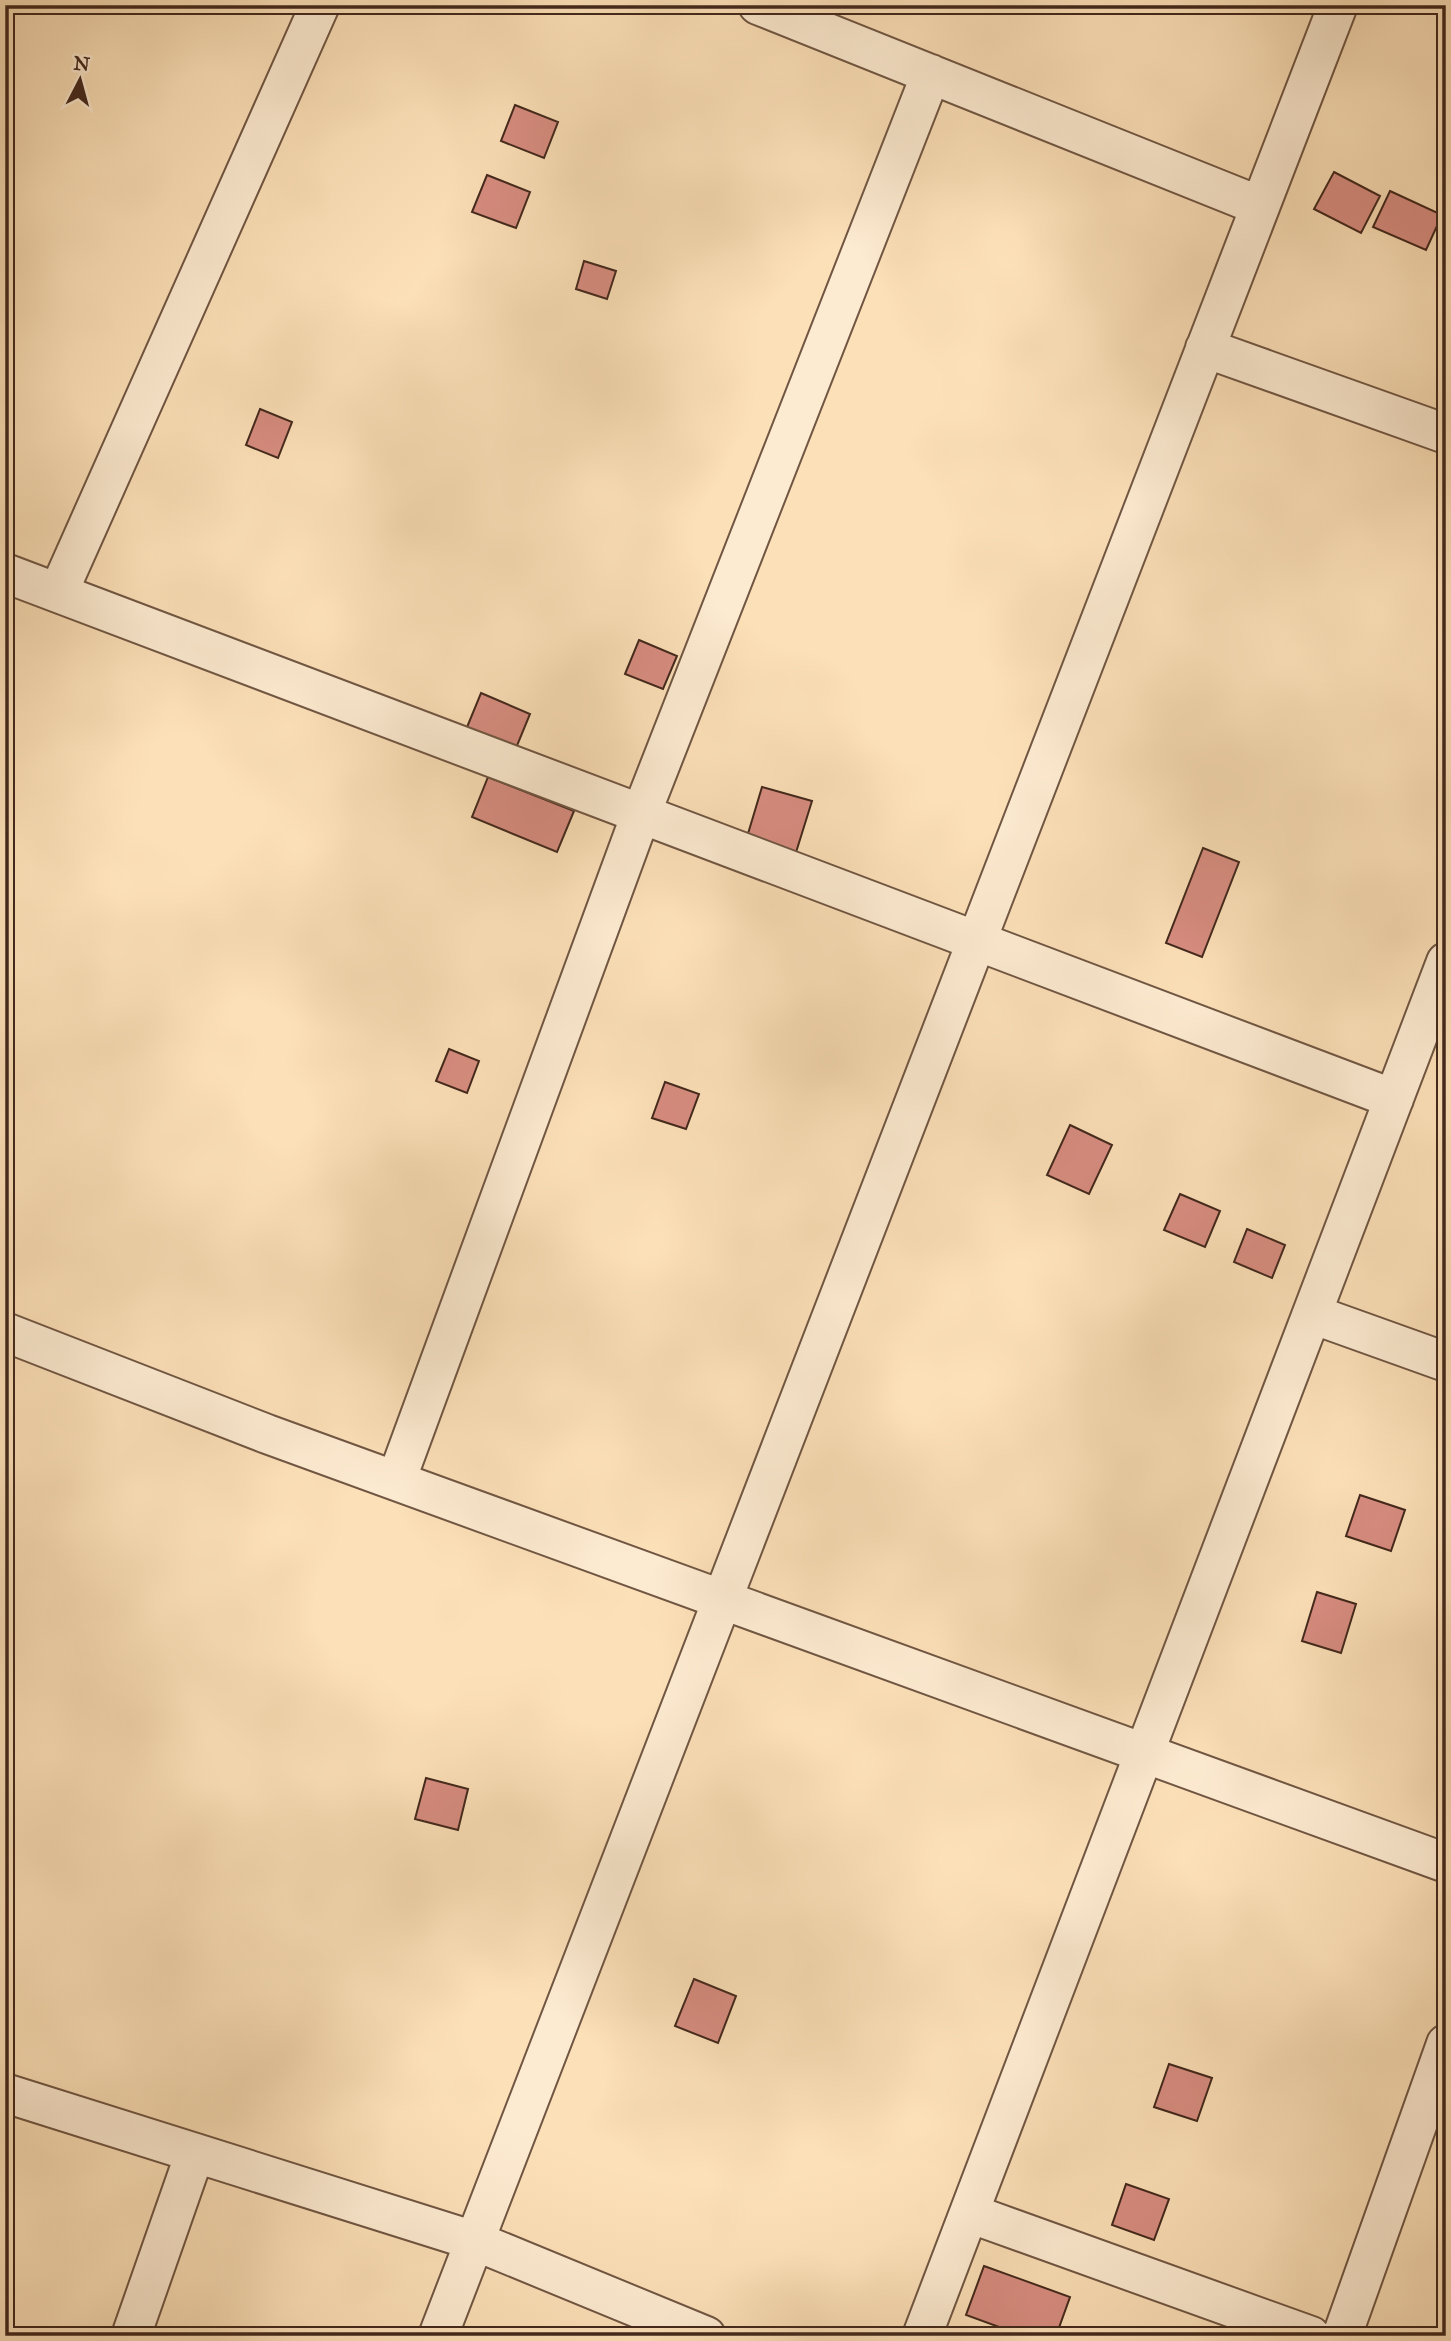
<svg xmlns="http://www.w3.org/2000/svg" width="1451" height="2341" viewBox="0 0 1451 2341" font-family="'IM FELL Great Primer',serif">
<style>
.building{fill:#d88d81;stroke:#42281c;stroke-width:2}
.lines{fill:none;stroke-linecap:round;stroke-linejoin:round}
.minor-casing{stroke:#705643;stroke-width:42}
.minor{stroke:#fdebd1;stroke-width:38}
</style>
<rect width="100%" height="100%" fill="#fce0b8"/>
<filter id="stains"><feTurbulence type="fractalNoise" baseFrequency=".00286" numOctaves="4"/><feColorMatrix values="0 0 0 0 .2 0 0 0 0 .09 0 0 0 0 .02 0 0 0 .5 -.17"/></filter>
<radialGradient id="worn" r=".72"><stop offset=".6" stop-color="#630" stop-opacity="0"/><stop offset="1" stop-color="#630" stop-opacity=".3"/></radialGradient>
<path class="building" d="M 515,105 L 558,122 L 544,158 L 501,141 Z
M 1334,172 L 1380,196 L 1361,233 L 1314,209 Z
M 487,175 L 530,192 L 516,228 L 472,212 Z
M 1390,191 L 1442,215 L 1426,250 L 1373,227 Z
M 584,261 L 616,271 L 607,299 L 576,289 Z
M 260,409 L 292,422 L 278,458 L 246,445 Z
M 639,640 L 677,656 L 663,689 L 625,674 Z
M 481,693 L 530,714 L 514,753 L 465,732 Z
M 488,777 L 574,811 L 557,852 L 472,817 Z
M 762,787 L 812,801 L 793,862 L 744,847 Z
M 1203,848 L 1239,862 L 1202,957 L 1166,943 Z
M 449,1049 L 479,1061 L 467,1093 L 436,1081 Z
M 665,1082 L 699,1094 L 686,1129 L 652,1118 Z
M 1070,1125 L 1112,1145 L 1089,1194 L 1047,1175 Z
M 1180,1194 L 1220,1211 L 1205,1247 L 1164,1230 Z
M 1247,1229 L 1285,1245 L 1272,1278 L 1234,1262 Z
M 1360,1495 L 1405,1510 L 1391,1551 L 1346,1536 Z
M 1317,1592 L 1356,1604 L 1341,1653 L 1302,1641 Z
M 426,1778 L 468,1789 L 458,1830 L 415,1819 Z
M 694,1979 L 736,1996 L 718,2043 L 675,2026 Z
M 1169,2064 L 1212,2078 L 1197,2121 L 1154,2107 Z
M 1126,2184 L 1169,2199 L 1154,2240 L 1112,2225 Z
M 984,2266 L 1070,2297 L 1056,2336 L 1024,2336 L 966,2315 Z"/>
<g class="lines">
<defs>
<path id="minor" d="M 758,5 L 1260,206
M 1205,348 L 1446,434
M 5,573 L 1394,1099
M 58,593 L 320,5
M 1312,1314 L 1446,1362
M 5,1332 L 267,1434 L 1446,1863
M 396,1481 L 641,814 L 931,74
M 5,2093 L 475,2241 L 706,2336
M 969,2213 L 1311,2336
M 131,2336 L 195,2153
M 438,2336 L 1338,5
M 922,2336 L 1446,962
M 1342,2336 L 1446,2044"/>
</defs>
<use href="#minor" class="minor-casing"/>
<use href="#minor" class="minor"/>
</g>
<rect width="1451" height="2341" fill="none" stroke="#fce0b8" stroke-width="28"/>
<rect x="7" y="7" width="1437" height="2327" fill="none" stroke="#42281c" stroke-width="3.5"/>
<rect x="14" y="14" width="1423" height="2313" fill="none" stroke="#42281c" stroke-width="2"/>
<g transform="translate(80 80) rotate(6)" stroke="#fdebd1" stroke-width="5" paint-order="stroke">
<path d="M0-5L12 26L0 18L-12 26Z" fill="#42281c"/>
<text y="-10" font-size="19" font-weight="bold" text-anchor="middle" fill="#42281c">N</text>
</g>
<rect width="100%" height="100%" filter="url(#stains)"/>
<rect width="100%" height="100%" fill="url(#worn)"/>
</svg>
